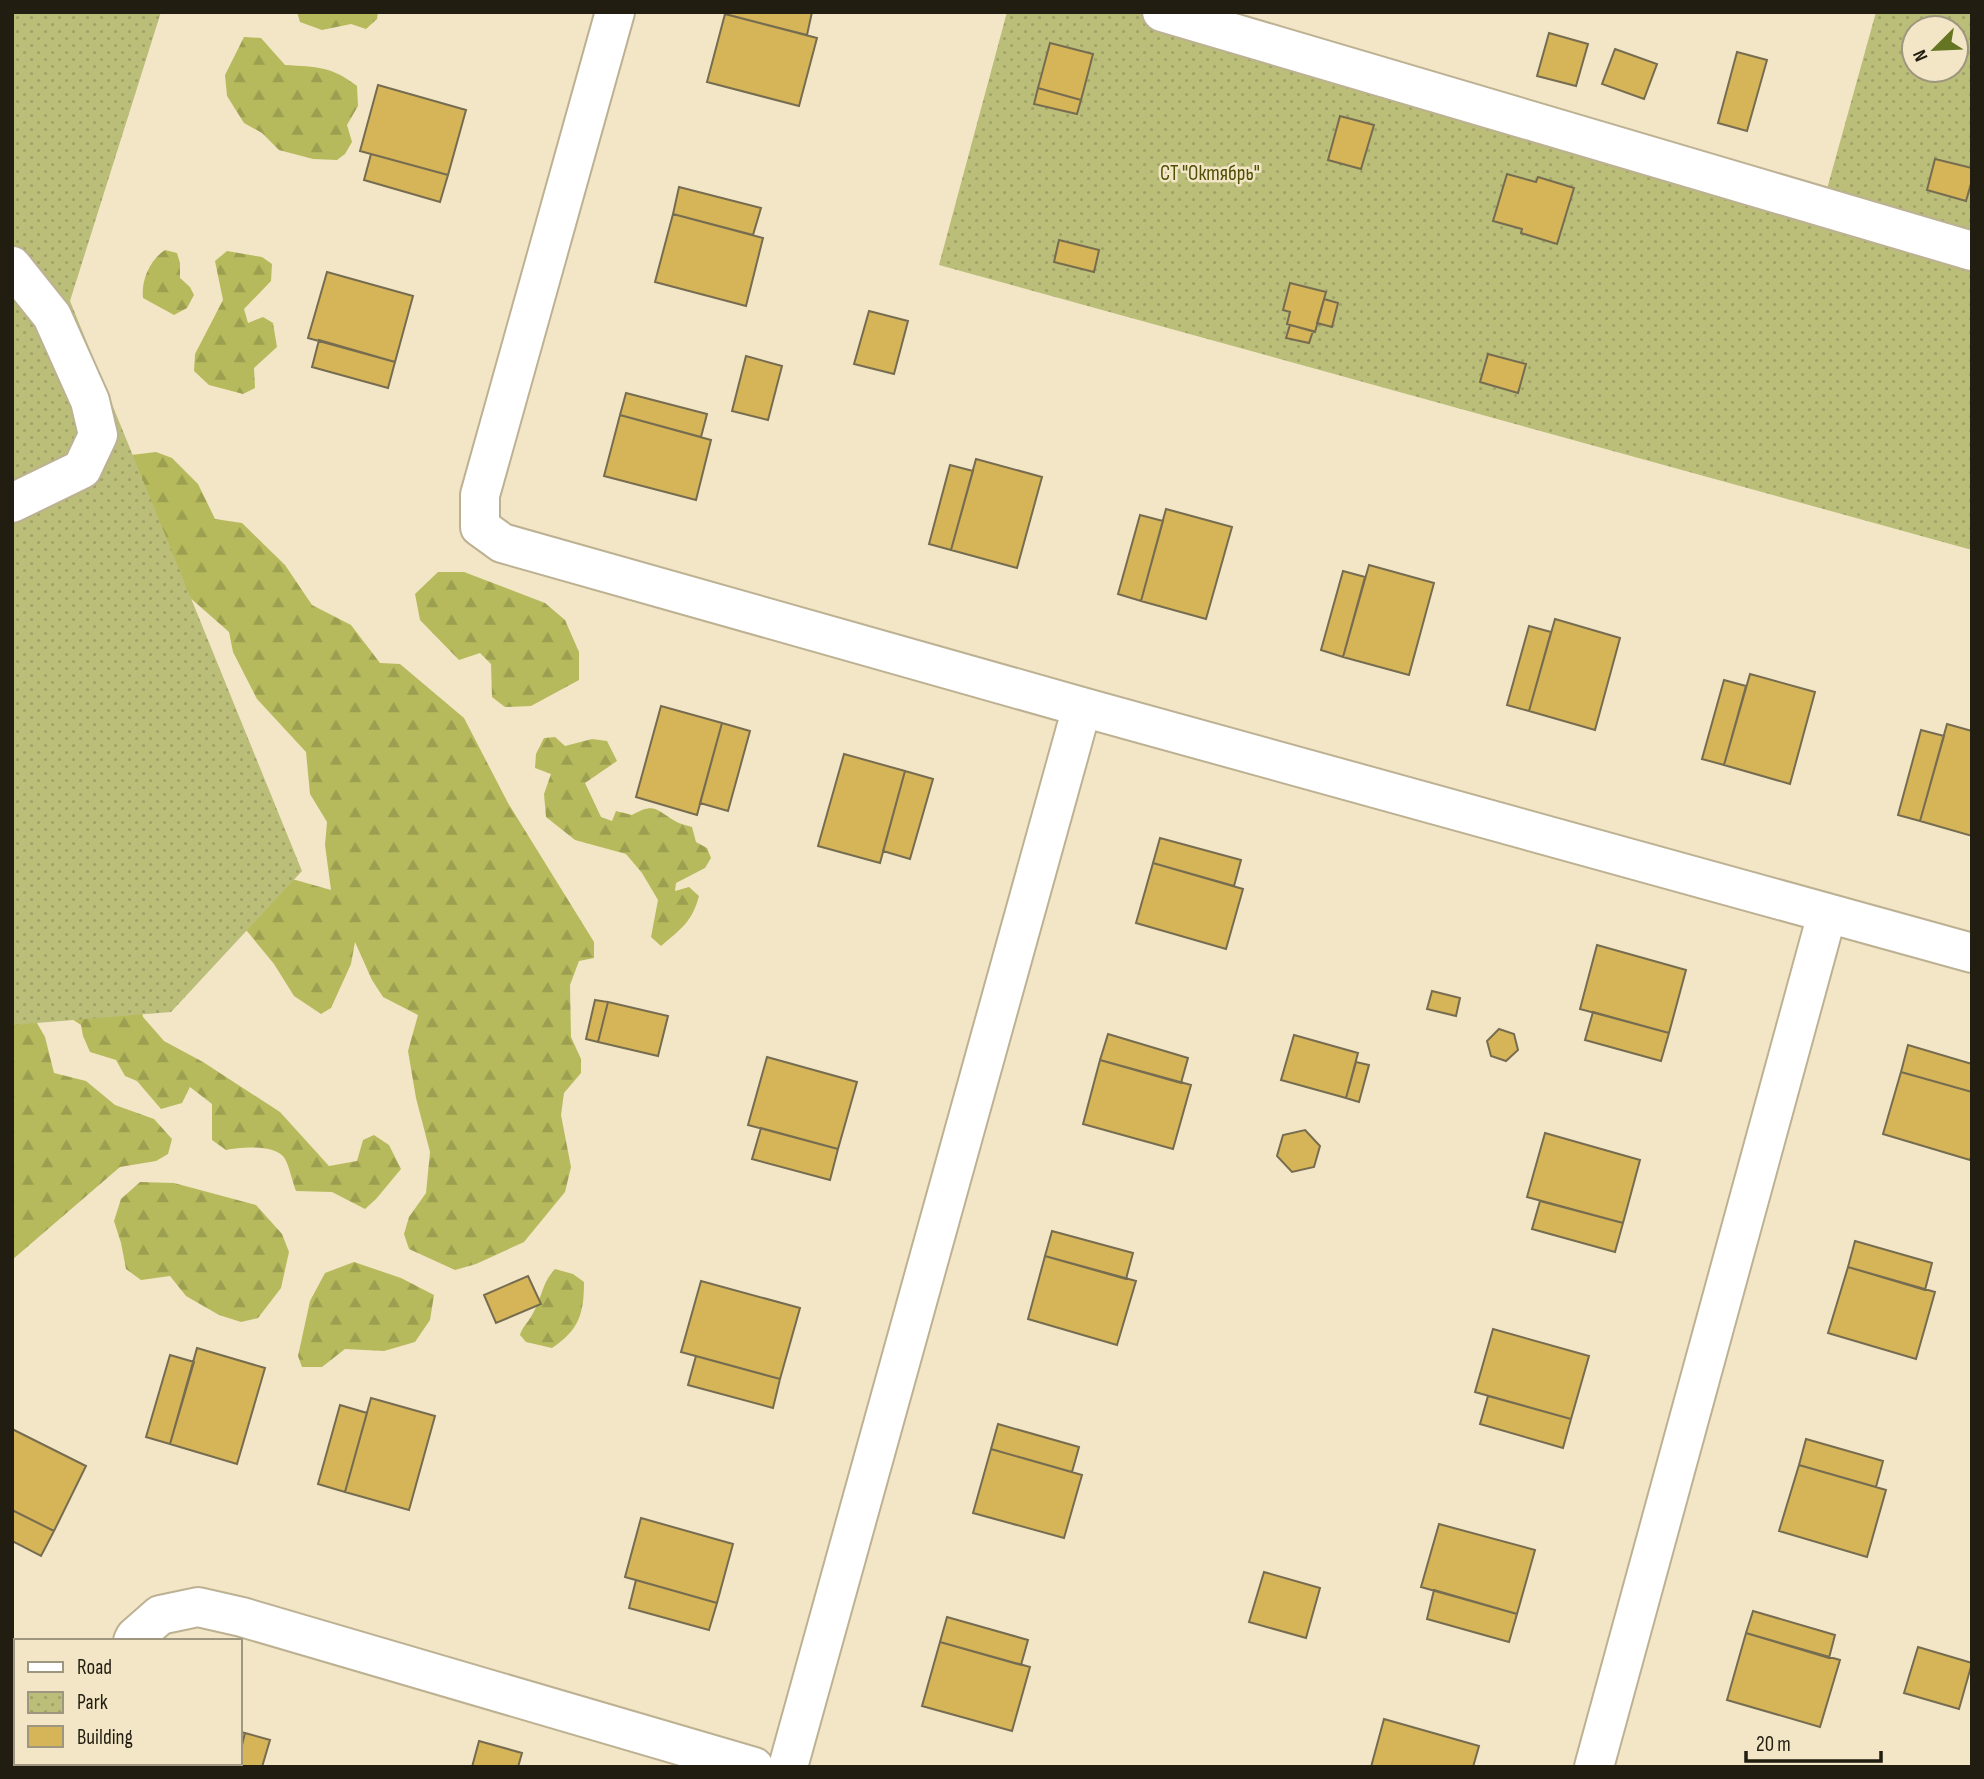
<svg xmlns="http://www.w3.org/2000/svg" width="1984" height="1779" viewBox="0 0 1984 1779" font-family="'Sofia Sans Condensed',sans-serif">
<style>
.forest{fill:url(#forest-firs)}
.park{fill:url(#park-dots);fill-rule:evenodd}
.building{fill:#d6b458;stroke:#766c50;stroke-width:2}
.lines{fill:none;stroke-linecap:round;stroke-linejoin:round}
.minor-casing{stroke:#bdb193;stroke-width:42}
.minor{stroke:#fff;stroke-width:38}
.labels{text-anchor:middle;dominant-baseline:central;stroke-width:5;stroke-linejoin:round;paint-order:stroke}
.park-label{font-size:21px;fill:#4e4f04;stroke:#f2e6c6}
</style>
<defs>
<pattern id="forest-firs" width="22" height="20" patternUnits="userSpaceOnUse" patternTransform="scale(1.75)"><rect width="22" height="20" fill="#b6ba5c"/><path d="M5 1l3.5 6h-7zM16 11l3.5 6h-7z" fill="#9c9f4f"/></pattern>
<pattern id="park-dots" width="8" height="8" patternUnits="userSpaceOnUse" patternTransform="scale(1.75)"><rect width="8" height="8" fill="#babe78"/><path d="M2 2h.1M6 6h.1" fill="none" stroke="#a0a367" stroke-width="1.8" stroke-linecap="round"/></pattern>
</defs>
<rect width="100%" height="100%" fill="#f2e6c6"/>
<path class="forest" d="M 297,12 L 378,12 L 377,19 L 366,29 L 351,24 L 322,30 L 300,22 Z
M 244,37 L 261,38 L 285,65 C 317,67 331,66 357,86 L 358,106 L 347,125 L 352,142 L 345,154 L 337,160 L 313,159 L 279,150 L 262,133 L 244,123 L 227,96 L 225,75 Z
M 165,250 L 177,253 L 180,263 L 180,278 L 190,287 L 194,295 L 187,308 L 174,315 L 143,298 C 141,280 150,260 165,250 Z
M 227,251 L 262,257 L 272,264 L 271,281 L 244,309 L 248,323 L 263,317 L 273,323 L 277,347 L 254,368 L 255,388 L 243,394 L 209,385 L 194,371 L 195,354 L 223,300 L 215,261 Z
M 156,452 L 172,458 L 198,484 L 215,519 L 242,523 L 285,565 L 312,605 L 351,625 L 380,663 L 400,664 L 464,718 L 508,803 L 594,942 L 594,958 L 579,961 L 570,985 L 571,1037 L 581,1059 L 581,1073 L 564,1093 L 561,1115 L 571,1167 L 565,1192 L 524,1242 L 476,1264 L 455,1270 L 409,1249 L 404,1234 L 409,1217 L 426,1193 L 430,1152 L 416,1098 L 408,1051 L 418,1015 L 383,997 L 372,980 L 355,942 L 351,964 L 331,1008 L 321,1014 L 294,996 L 274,964 L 242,925 L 271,873 L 331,890 L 325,845 L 327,822 L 310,794 L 306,752 L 257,699 L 233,652 L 229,632 L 163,574 L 98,459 Z
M 438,572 L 464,572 L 545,603 L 565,620 L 579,652 L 579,680 L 531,706 L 505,707 L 492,697 L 491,664 L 480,653 L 459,660 L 420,620 L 415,594 Z
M 555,737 L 565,746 L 592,739 L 607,741 L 617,761 L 585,783 L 601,817 L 612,821 L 616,811 L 632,815 C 655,802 656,810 675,821 C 680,824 686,825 692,827 L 696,842 L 707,848 L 711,858 L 705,868 L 676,883 L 675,891 L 689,887 L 699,896 C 692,922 681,929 661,946 L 651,937 L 658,900 L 642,873 L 626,854 L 575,840 L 546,817 L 544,794 L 551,774 L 535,768 L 536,754 L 544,738 Z
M 138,992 L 143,1017 L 164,1041 L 203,1062 L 280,1112 L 329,1166 L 357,1161 L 363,1140 L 374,1135 L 389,1145 L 401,1169 L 376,1199 L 365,1209 L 332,1192 L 296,1191 C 292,1181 290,1168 285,1159 C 277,1144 241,1147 226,1150 L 212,1140 L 212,1104 L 190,1087 L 182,1103 L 161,1109 L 137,1081 L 125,1076 L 116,1060 L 90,1052 L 83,1036 L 81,1025 L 66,1015 Z
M 12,1008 L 29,1009 L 45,1037 L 54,1073 L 86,1081 L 115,1105 L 154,1119 L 172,1139 L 168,1154 L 156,1161 L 120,1167 L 12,1260 Z
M 140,1182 L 174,1183 L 256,1205 L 282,1234 L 289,1252 L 281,1288 L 258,1318 L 241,1322 L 219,1315 L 186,1296 L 170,1276 L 141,1280 L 126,1269 L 121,1243 L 114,1221 L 121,1199 Z
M 354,1262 L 401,1278 L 434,1295 L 430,1320 L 415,1342 L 384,1351 L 345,1349 L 322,1367 L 302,1367 L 298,1356 L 310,1301 L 325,1273 Z
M 555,1269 L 573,1274 L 584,1282 C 584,1314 579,1330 552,1348 L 526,1342 L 520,1335 C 522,1327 528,1323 532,1315 C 543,1297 541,1284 555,1269 Z"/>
<path class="park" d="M 12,12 L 161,12 L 70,301 L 302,871 L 171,1012 L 12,1025 Z
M 1007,12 L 1232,12 L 1827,189 L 1876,12 L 1972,12 L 1972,550 L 939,265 ZM 1914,28 L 1956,28 L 1956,70 L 1914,70 Z"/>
<path class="building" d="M 726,12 L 812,12 L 807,35 L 725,14 Z
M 725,14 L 817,38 L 799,106 L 707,82 Z
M 1549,33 L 1588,44 L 1576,86 L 1537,76 Z
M 1050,43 L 1093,54 L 1081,100 L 1038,88 Z
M 1615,49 L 1657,64 L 1644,99 L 1602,84 Z
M 1737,52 L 1767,60 L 1747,131 L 1718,123 Z
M 378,85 L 466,110 L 448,175 L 360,151 Z
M 1038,88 L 1081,100 L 1077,114 L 1034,104 Z
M 1340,116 L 1374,125 L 1361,169 L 1328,160 Z
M 371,154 L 448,175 L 440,202 L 364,180 Z
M 1935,159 L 1972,168 L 1972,180 L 1966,201 L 1927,190 Z
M 1507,174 L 1536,182 L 1538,177 L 1574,188 L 1557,244 L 1521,233 L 1522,229 L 1493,221 Z
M 679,187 L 761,208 L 753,235 L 673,214 Z
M 673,214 L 763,238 L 746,306 L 655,282 Z
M 1059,240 L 1099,250 L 1094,272 L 1054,262 Z
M 327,272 L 413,296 L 395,362 L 308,338 Z
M 1290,283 L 1326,292 L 1315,332 L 1287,324 L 1290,312 L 1283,310 Z
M 1324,299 L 1338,303 L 1332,327 L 1317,323 Z
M 869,311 L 908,321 L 894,374 L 854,364 Z
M 1290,325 L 1313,331 L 1309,343 L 1286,338 Z
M 319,340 L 395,362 L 388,388 L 312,367 Z
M 1488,354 L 1526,364 L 1518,393 L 1480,382 Z
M 746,356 L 782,366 L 768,420 L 732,411 Z
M 626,393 L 707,414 L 701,437 L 620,415 Z
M 620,415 L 711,440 L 696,500 L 604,476 Z
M 976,459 L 1042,477 L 1017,568 L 951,550 Z
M 950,465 L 973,471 L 951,550 L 929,544 Z
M 1166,509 L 1232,527 L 1206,619 L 1141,601 Z
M 1140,515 L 1163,521 L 1141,601 L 1118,594 Z
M 1369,565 L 1434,583 L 1409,675 L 1343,657 Z
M 1343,571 L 1365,577 L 1343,657 L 1321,650 Z
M 1555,619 L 1620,638 L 1595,730 L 1529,711 Z
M 1529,626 L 1551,632 L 1529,711 L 1507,705 Z
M 1750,674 L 1815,692 L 1790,784 L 1724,765 Z
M 1724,680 L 1746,686 L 1724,765 L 1702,759 Z
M 661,706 L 722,723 L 697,815 L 636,797 Z
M 722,723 L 750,731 L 728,811 L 700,803 Z
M 1947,724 L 1972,731 L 1972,836 L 1920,821 Z
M 1921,730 L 1944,736 L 1920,821 L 1898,815 Z
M 844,754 L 905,771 L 880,863 L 818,846 Z
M 905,771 L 933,779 L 910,859 L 883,851 Z
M 1160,838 L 1241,860 L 1234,886 L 1153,863 Z
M 1153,863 L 1243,889 L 1226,949 L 1136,923 Z
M 1597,945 L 1686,970 L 1669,1033 L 1580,1009 Z
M 1432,991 L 1460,998 L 1456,1016 L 1427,1009 Z
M 595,1000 L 608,1002 L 598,1042 L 586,1039 Z
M 608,1002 L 668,1016 L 658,1056 L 598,1042 Z
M 1593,1012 L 1669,1033 L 1661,1061 L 1585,1040 Z
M 1499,1029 L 1514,1034 L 1518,1050 L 1506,1061 L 1491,1056 L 1487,1041 Z
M 1108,1034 L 1188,1058 L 1181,1083 L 1100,1060 Z
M 1294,1035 L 1358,1053 L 1346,1098 L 1281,1080 Z
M 1908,1045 L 1972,1064 L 1972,1092 L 1901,1072 Z
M 767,1057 L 857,1082 L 838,1149 L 748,1125 Z
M 1100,1060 L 1191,1085 L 1173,1149 L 1083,1124 Z
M 1356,1062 L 1369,1065 L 1359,1102 L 1346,1098 Z
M 1901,1072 L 1972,1092 L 1972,1154 L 1970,1160 L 1883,1134 Z
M 761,1128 L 838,1149 L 830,1180 L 752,1159 Z
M 1305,1130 L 1320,1146 L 1314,1167 L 1292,1172 L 1277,1156 L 1283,1135 Z
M 1545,1133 L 1640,1160 L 1623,1223 L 1527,1197 Z
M 1540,1201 L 1623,1223 L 1615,1252 L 1532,1229 Z
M 1052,1231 L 1133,1253 L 1126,1279 L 1045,1256 Z
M 1855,1241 L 1932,1263 L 1925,1290 L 1848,1267 Z
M 1045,1256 L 1136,1281 L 1117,1345 L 1028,1319 Z
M 1848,1267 L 1935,1292 L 1916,1359 L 1828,1333 Z
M 528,1276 L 541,1304 L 496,1323 L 484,1295 Z
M 701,1281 L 800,1308 L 780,1379 L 681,1352 Z
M 1493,1329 L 1589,1356 L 1571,1419 L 1475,1392 Z
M 197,1348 L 265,1368 L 237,1464 L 170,1444 Z
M 170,1355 L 194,1362 L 170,1444 L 146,1437 Z
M 696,1356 L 780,1379 L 773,1408 L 688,1385 Z
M 1488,1396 L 1571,1419 L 1563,1448 L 1480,1424 Z
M 371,1398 L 435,1416 L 409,1510 L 345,1492 Z
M 340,1405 L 367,1413 L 345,1492 L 318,1484 Z
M 998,1424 L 1079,1447 L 1072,1472 L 991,1449 Z
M 12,1429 L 86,1466 L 54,1531 L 12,1510 Z
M 1806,1439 L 1883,1461 L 1876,1487 L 1799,1465 Z
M 991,1449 L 1082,1475 L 1064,1538 L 973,1513 Z
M 1799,1465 L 1886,1490 L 1867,1557 L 1779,1531 Z
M 12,1510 L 54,1531 L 41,1556 L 12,1541 Z
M 641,1518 L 733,1544 L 717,1603 L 625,1577 Z
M 1439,1524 L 1535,1550 L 1517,1614 L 1421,1587 Z
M 1264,1572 L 1320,1588 L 1306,1638 L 1249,1622 Z
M 636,1580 L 717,1603 L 709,1630 L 629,1608 Z
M 1434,1590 L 1517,1614 L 1509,1642 L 1427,1619 Z
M 1753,1611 L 1835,1635 L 1829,1658 L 1746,1633 Z
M 947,1617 L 1028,1640 L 1021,1665 L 940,1642 Z
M 1746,1633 L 1840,1660 L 1820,1727 L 1727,1700 Z
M 940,1642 L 1030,1667 L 1012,1731 L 922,1706 Z
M 1918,1647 L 1972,1663 L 1959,1709 L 1904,1693 Z
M 1384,1719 L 1479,1746 L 1473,1767 L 1371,1767 Z
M 240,1732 L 245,1733 L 240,1753 Z
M 245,1733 L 270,1740 L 262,1767 L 236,1767 L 237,1763 L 240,1763 L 240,1753 Z
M 479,1741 L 522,1753 L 518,1767 L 472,1767 Z
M 169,1763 L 237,1763 L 236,1767 L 168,1767 Z"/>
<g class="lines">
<defs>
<path id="minor" d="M 615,12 L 480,495 L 480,527 L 502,543 L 1082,707 L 1972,953
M 1162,12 L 1972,251
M 12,266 L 52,316 L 90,401 L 98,435 L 82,469 L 12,503
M 133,1641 L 135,1637 L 160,1615 L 198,1607 L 242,1617 L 754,1767
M 70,1767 L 72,1763
M 788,1767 L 1082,707
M 1594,1767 L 1827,914"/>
</defs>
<use href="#minor" class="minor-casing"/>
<use href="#minor" class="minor"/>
</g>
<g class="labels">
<g class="park-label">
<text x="1210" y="173">СТ "Октябрь"</text>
</g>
</g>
<rect width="1984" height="1779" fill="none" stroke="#211d11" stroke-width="28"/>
<rect x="14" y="1639" width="228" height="126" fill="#f2e6c6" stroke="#9e967e" stroke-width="2"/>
<rect x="28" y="1662" width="35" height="10" fill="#ffffff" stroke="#9e967e" stroke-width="2"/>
<text x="77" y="1674" font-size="21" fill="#211d11">Road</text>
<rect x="28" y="1692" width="35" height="21" fill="url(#park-dots)" stroke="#9e967e" stroke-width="2"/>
<text x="77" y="1709" font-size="21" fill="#211d11">Park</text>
<rect x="28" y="1726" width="35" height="21" fill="#d6b458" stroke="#9e967e" stroke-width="2"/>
<text x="77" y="1744" font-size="21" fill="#211d11">Building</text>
<g transform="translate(1935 49) rotate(246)"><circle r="33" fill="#f2e6c6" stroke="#9e967e" stroke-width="2"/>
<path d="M0-5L12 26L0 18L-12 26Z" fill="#667521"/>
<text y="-10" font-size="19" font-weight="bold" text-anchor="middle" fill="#211d11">N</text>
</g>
<path d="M1746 1751v10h135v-10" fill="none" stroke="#211d11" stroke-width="3.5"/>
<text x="1756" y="1751" font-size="21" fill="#211d11" stroke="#f2e6c6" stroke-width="5" paint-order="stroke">20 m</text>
</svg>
